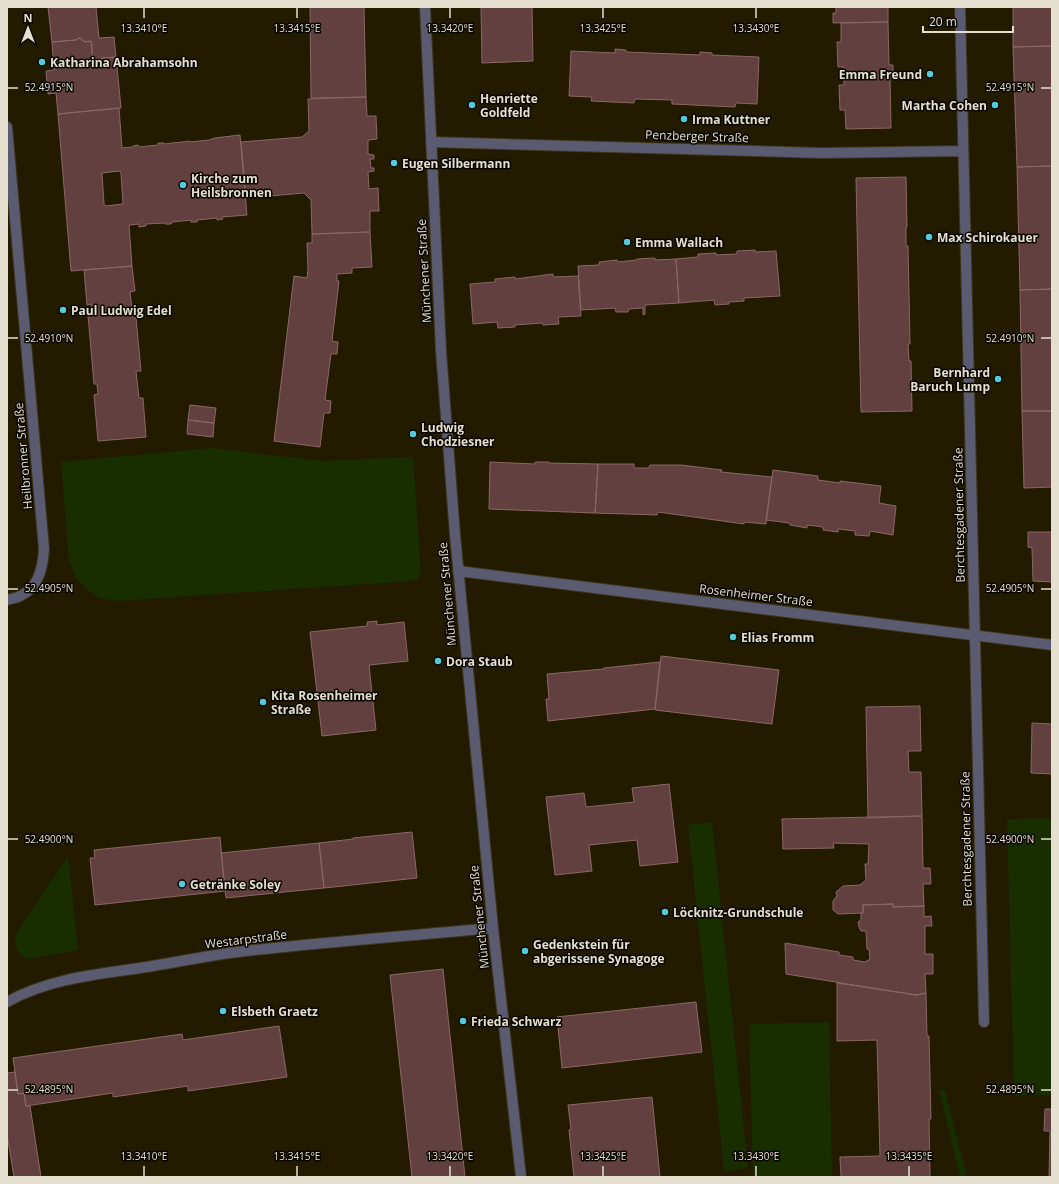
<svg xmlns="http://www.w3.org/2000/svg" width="1059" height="1184" viewBox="0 0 1059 1184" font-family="'Open Sans',sans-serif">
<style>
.green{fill:#182d00}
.building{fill:#61403f;stroke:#8b6766;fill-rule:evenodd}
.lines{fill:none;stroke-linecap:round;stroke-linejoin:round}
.minor-casing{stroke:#3e361d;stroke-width:12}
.minor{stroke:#5a5b71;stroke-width:10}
.ticks{fill:none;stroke:#e5dfcf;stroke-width:1.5}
.poi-dot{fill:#54cadd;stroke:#090600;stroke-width:1.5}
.labels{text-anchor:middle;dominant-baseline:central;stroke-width:3;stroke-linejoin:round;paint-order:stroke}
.poi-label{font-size:12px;font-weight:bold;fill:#e5dfcf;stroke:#090600;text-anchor:start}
.street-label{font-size:12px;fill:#e5dfcf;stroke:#090600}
.ticks-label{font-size:10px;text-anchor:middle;fill:#e5dfcf;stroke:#090600;stroke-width:3;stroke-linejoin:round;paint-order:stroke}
</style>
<rect width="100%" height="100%" fill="#231b00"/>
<path class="green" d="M 211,448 L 322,461 L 413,457 L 421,572 L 418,579 L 411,581 L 116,601 L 100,598 L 88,590 L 76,578 L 69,561 L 61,462 Z
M 1052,818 L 1052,1095 L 1014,1095 L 1007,819 Z
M 712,822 L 748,1168 L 724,1171 L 688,825 Z
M 68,856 L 78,950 L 28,959 C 15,953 13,945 17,932 Z
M 829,1022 L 832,1177 L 753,1177 L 749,1024 Z
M 937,1090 L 945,1090 L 967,1177 L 960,1177 L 940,1094 Z"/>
<path class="building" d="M 48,7 L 96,7 L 99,38 L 114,37 L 116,57 L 93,59 L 91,41 L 85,42 L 80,38 L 76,40 L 52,42 Z
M 310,7 L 364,7 L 366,97 L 311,98 Z
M 481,7 L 532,7 L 533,61 L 482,63 Z
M 836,7 L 888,7 L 888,22 L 833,23 L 833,13 L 836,13 Z
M 1013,7 L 1052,7 L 1052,46 L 1013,47 Z
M 888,22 L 889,65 L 893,65 L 893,78 L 890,78 L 891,128 L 846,129 L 845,110 L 840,110 L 839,85 L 844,85 L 844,67 L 838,67 L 837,42 L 841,42 L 841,23 Z
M 78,38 L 80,38 L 85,42 L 91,41 L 93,59 L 116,57 L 121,108 L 58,114 L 56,93 L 48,94 L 46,71 L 54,70 L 52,42 L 76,40 Z
M 1052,46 L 1052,166 L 1017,167 L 1013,47 Z
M 615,49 L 626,50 L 626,52 L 700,55 L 700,52 L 712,53 L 712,55 L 759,57 L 757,104 L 736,103 L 735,107 L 672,104 L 672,100 L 635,99 L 634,103 L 591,101 L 592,97 L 569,96 L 571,51 L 615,53 Z
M 366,97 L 367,116 L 376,116 L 377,139 L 368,140 L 368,154 L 374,155 L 374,159 L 370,159 L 371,168 L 374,168 L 374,171 L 368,172 L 369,189 L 378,188 L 379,211 L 370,211 L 370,232 L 312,234 L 311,200 L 304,193 L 246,198 L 241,142 L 302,137 L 309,131 L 308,99 Z
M 119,108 L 122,148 L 133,147 L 133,146 L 138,145 L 139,147 L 158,145 L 158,143 L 164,143 L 164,144 L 190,141 L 190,142 L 209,140 L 215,138 L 240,135 L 247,215 L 222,217 L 223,219 L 217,220 L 217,218 L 197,220 L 197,222 L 191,222 L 191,220 L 172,222 L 171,224 L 165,224 L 165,223 L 146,224 L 146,226 L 139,227 L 139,224 L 129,225 L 132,266 L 71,271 L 58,114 ZM 119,171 L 121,173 L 123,204 L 106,206 L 104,204 L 102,173 Z
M 1052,166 L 1052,289 L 1020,290 L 1017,167 Z
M 906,177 L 907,227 L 906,227 L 906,246 L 908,246 L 910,344 L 908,344 L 909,361 L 911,361 L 912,411 L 861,412 L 856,178 Z
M 370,232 L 372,267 L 352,268 L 352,273 L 337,274 L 337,281 L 339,281 L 332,341 L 338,342 L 337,354 L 331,354 L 325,400 L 331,401 L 330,413 L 324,413 L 320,447 L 274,441 L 294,276 L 307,278 L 308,269 L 307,243 L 312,243 L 312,234 Z
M 755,250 L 755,252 L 776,251 L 780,296 L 744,298 L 744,301 L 729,302 L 729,304 L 715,305 L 714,300 L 679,303 L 676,259 L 698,257 L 698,254 L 716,253 L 716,255 L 737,254 L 737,251 Z
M 655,258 L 655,260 L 676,259 L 679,303 L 645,305 L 645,314 L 643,315 L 643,308 L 629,309 L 628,312 L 616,312 L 615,308 L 581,310 L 578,266 L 599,265 L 599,262 L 617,260 L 618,262 L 637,260 L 637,259 Z
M 132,266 L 135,291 L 130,292 L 133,318 L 136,318 L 141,371 L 136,371 L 139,398 L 143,398 L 146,437 L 98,441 L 94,395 L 98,394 L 97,384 L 94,384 L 88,315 L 92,315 L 91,304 L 87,305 L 84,270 Z
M 553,274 L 553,277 L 578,276 L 581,316 L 558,317 L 559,324 L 543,325 L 542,323 L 515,325 L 515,327 L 498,328 L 497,322 L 473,324 L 470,284 L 495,282 L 495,279 L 515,277 L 515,279 Z
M 1052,289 L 1052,411 L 1022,411 L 1020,290 Z
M 190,405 L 216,408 L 214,423 L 188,420 Z
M 1022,411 L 1052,411 L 1052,487 L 1024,488 Z
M 188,420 L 214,423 L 213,437 L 187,434 Z
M 490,462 L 535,464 L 535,462 L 549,462 L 549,463 L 598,464 L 595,513 L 489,509 Z
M 598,464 L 634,464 L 634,468 L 649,468 L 650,465 L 681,465 L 722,470 L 721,472 L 772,477 L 766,524 L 744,522 L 744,524 L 658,512 L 657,515 L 595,513 Z
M 773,470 L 818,476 L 818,480 L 840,483 L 840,481 L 881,486 L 879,503 L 896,506 L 893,535 L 870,531 L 869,536 L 855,535 L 855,531 L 838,529 L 838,532 L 823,530 L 823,527 L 807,525 L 807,528 L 790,525 L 789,523 L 766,520 Z
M 1028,532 L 1052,532 L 1052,582 L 1033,581 L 1032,548 L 1028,547 Z
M 377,621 L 377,625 L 404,622 L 408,661 L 369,665 L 376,730 L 322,736 L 310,632 L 367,626 L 367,622 Z
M 661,656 L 779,670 L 772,724 L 655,710 Z
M 660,662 L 655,709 L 548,721 L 546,699 L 549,699 L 547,674 L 604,669 L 604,668 Z
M 920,706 L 921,751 L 908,751 L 909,772 L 921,772 L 922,816 L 868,818 L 866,707 Z
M 1032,723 L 1052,724 L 1052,774 L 1031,773 Z
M 669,784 L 678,862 L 640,866 L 637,840 L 589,845 L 592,871 L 555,875 L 546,797 L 584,793 L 586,807 L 634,802 L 632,788 Z
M 922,816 L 923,868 L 930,868 L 931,884 L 923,884 L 924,906 L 893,907 L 893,904 L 863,905 L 863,913 L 838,914 L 833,910 L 833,901 L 837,896 L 836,892 L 843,886 L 860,885 L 866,880 L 865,864 L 868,864 L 869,844 L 833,843 L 834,848 L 783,849 L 782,819 Z
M 412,832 L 417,878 L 324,888 L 319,843 L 353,839 L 353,838 Z
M 220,837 L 225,891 L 95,905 L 90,858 L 95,858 L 94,850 Z
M 319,843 L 324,888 L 226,898 L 221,853 Z
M 893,904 L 893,907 L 924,906 L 924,917 L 931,916 L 932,926 L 925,926 L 925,954 L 933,954 L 933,974 L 925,974 L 926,993 L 916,995 L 786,974 L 785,943 L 839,952 L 839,955 L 853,957 L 853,960 L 865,962 L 870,959 L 869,949 L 867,949 L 866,931 L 861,931 L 859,927 L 858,922 L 861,920 L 861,913 L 863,913 L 863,905 Z
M 443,969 L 465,1177 L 412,1177 L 390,975 Z
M 837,983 L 916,995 L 926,993 L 927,1036 L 929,1036 L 931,1119 L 929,1119 L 930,1177 L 841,1177 L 840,1157 L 880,1156 L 877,1040 L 837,1041 Z
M 696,1002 L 702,1052 L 562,1068 L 557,1017 Z
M 279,1026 L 287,1077 L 188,1091 L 188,1086 L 113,1097 L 113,1093 L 26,1106 L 24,1093 L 18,1094 L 13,1058 L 182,1034 L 183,1040 Z
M 15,1072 L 18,1094 L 24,1093 L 26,1106 L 30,1106 L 41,1177 L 14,1177 L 7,1134 L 7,1073 Z
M 652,1097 L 660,1177 L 574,1177 L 569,1130 L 571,1129 L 568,1105 Z
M 1045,1109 L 1052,1109 L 1052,1177 L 1049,1177 L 1050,1131 L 1044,1131 Z"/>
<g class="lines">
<defs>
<path id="minor" d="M 425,7 L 441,351 L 455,535 L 493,928 L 521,1177
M 960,7 L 984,1022
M 7,127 L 44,549 C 43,566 39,587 22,595 C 18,598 12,598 7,600
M 431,142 L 822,153 L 963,151
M 458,571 L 1052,645
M 7,1002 C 49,978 101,974 147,967 C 177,962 207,956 237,952 C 322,942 408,936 493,928"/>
</defs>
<use href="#minor" class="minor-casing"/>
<use href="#minor" class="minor"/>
</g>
<path class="ticks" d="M 144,8 L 144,18M 297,8 L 297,18M 450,8 L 450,18M 603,8 L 603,18M 756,8 L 756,18M 8,88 L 18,88M 1041,88 L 1051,88M 8,338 L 18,338M 1041,338 L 1051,338M 8,589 L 18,589M 1041,589 L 1051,589M 8,839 L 18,839M 1041,839 L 1051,839M 8,1090 L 18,1090M 1041,1090 L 1051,1090M 144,1166 L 144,1176M 297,1166 L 297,1176M 450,1166 L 450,1176M 603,1166 L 603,1176M 756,1166 L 756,1176M 909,1166 L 909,1176"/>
<g class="poi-dot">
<circle cx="42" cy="62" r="4"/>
<circle cx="930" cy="74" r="4"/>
<circle cx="472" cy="105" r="4"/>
<circle cx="995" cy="105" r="4"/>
<circle cx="684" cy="119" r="4"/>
<circle cx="394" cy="163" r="4"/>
<circle cx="183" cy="185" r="4"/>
<circle cx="929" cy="237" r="4"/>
<circle cx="627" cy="242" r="4"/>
<circle cx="63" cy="310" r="4"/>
<circle cx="998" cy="379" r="4"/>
<circle cx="413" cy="434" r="4"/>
<circle cx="733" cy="637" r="4"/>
<circle cx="438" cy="661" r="4"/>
<circle cx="263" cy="702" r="4"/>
<circle cx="182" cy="884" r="4"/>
<circle cx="665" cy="912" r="4"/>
<circle cx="525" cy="951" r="4"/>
<circle cx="223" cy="1011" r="4"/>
<circle cx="463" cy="1021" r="4"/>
</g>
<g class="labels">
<g class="poi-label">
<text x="50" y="62">Katharina Abrahamsohn</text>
<text x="922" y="74" text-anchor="end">Emma Freund</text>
<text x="480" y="98">Henriette<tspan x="480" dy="14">Goldfeld</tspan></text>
<text x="987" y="105" text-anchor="end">Martha Cohen</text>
<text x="692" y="119">Irma Kuttner</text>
<text x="402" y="163">Eugen Silbermann</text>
<text x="191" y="178">Kirche zum<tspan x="191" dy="14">Heilsbronnen</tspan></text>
<text x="937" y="237">Max Schirokauer</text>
<text x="635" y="242">Emma Wallach</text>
<text x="71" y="310">Paul Ludwig Edel</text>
<text x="990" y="372" text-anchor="end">Bernhard<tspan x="990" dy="14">Baruch Lump</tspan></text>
<text x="421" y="427">Ludwig<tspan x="421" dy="14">Chodziesner</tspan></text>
<text x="741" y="637">Elias Fromm</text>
<text x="446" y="661">Dora Staub</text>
<text x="271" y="695">Kita Rosenheimer<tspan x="271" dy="14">Straße</tspan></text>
<text x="190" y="884">Getränke Soley</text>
<text x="673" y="912">Löcknitz-Grundschule</text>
<text x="533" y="944">Gedenkstein für<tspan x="533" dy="14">abgerissene Synagoge</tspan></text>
<text x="231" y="1011">Elsbeth Graetz</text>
<text x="471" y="1021">Frieda Schwarz</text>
</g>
<g class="street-label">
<text transform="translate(697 136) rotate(2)">Penzberger Straße</text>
<text transform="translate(424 271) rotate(-93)">Münchener Straße</text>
<text transform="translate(23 456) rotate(-95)">Heilbronner Straße</text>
<text transform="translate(959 515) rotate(-91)">Berchtesgadener Straße</text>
<text transform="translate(447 594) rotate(-95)">Münchener Straße</text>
<text transform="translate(756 595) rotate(7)">Rosenheimer Straße</text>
<text transform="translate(966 839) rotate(-91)">Berchtesgadener Straße</text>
<text transform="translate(479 917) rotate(-96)">Münchener Straße</text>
<text transform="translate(246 939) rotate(-7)">Westarpstraße</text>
</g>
</g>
<g class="ticks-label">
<text x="144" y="32">13.3410°E</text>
<text x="297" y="32">13.3415°E</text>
<text x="450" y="32">13.3420°E</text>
<text x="603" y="32">13.3425°E</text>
<text x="756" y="32">13.3430°E</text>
<text x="49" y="91">52.4915°N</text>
<text x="1010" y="91">52.4915°N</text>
<text x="49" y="342">52.4910°N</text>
<text x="1010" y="342">52.4910°N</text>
<text x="49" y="592">52.4905°N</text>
<text x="1010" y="592">52.4905°N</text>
<text x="49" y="843">52.4900°N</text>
<text x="1010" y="843">52.4900°N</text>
<text x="49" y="1093">52.4895°N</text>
<text x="1010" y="1093">52.4895°N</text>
<text x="144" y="1160">13.3410°E</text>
<text x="297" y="1160">13.3415°E</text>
<text x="450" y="1160">13.3420°E</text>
<text x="603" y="1160">13.3425°E</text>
<text x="756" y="1160">13.3430°E</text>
<text x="909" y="1160">13.3435°E</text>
</g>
<rect width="1059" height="1184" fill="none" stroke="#e5dfcf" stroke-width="16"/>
<g transform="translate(28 28)" stroke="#090600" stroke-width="3" paint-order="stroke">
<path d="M0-3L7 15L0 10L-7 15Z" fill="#e5dfcf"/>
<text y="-6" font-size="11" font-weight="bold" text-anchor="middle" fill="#e5dfcf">N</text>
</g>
<path d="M923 26v6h90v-6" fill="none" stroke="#e5dfcf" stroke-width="2"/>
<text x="929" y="26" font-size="12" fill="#e5dfcf" stroke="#090600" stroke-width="3" paint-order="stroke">20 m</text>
</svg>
